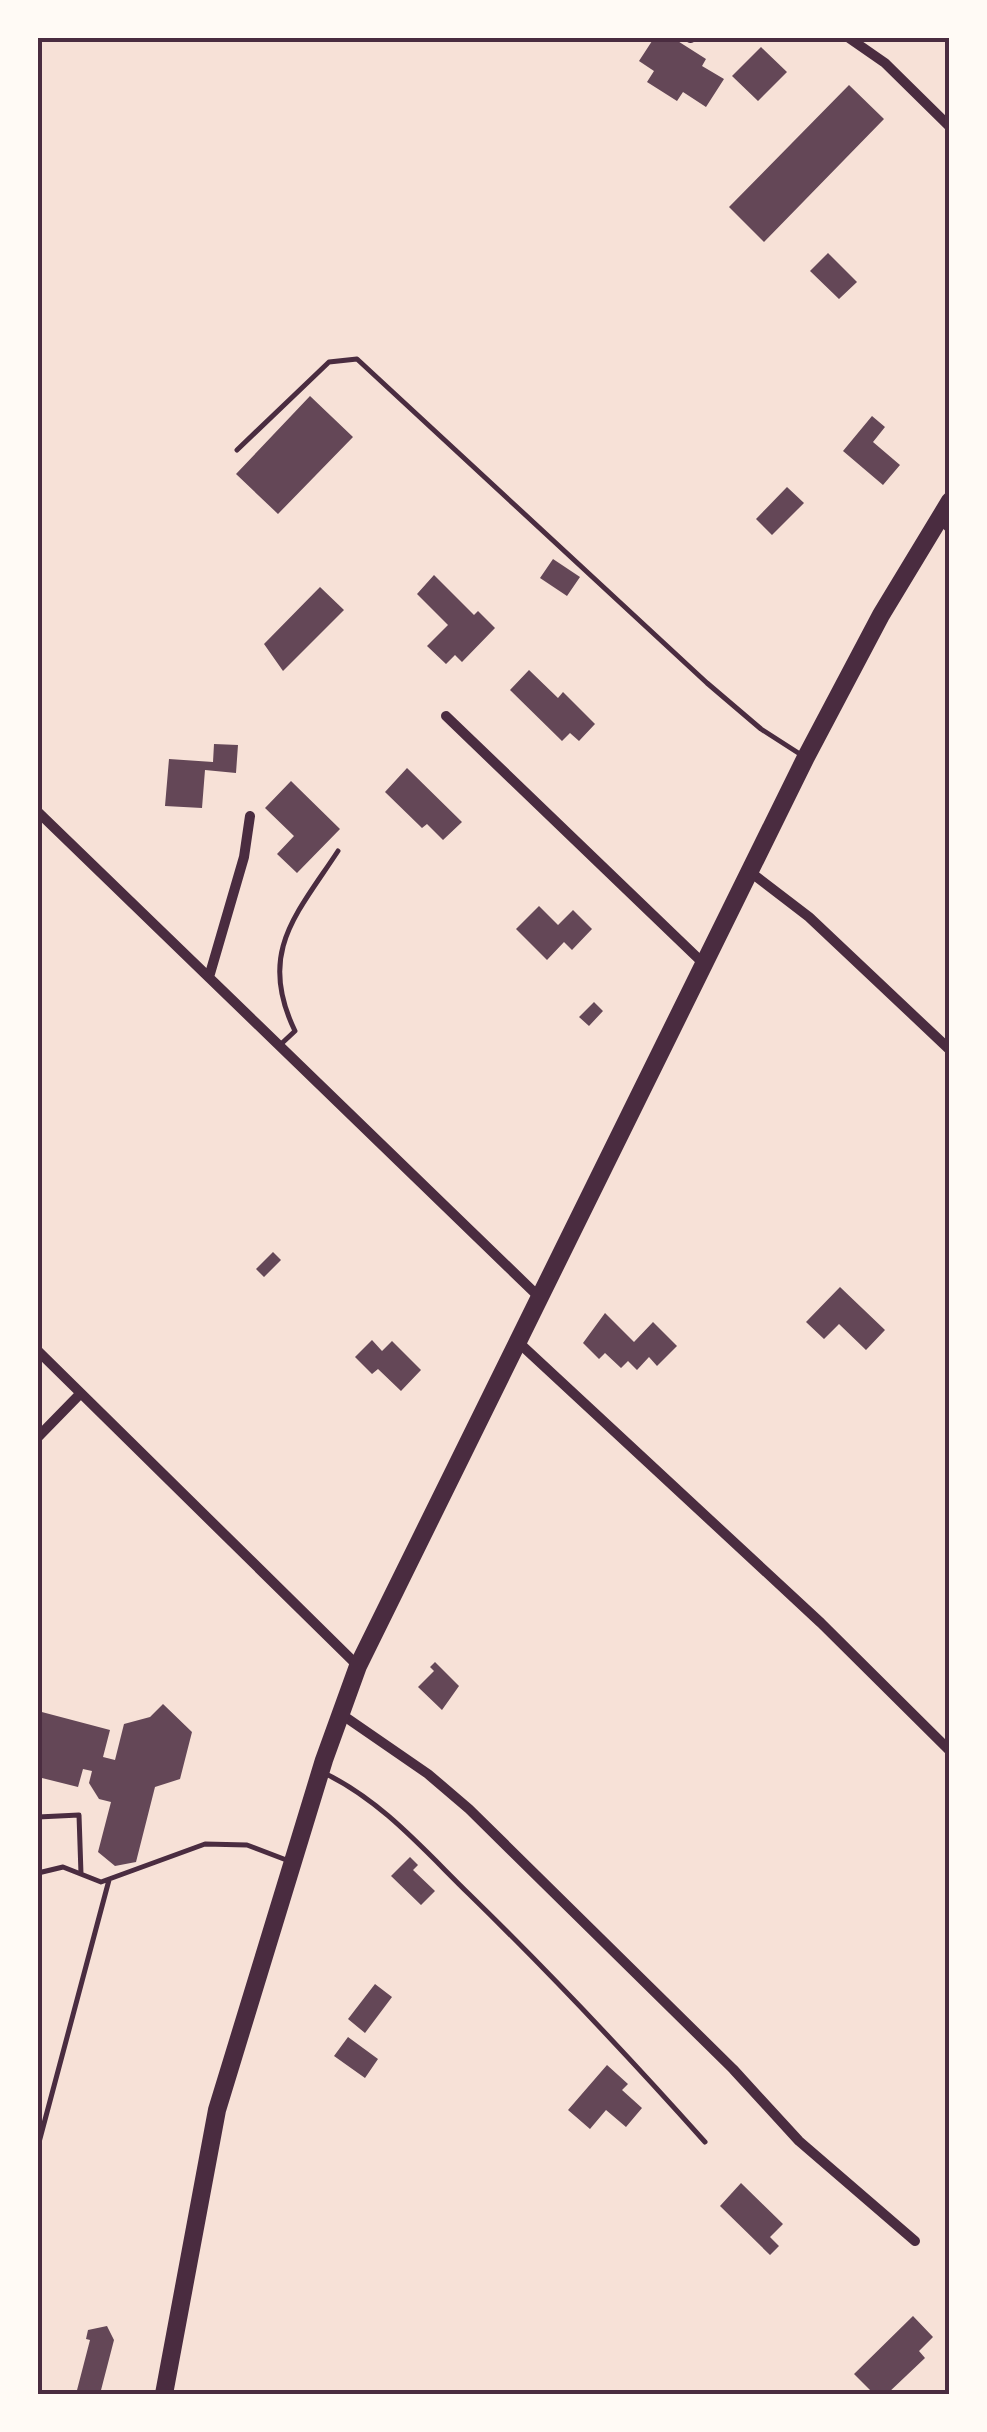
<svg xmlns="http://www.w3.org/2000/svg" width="987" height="2432" viewBox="0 0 987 2432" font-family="Signika,sans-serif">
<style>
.building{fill:#644757}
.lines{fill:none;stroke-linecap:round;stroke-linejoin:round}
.service{stroke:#4a2c40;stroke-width:5}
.minor{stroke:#4a2c40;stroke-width:10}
.trunk{stroke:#4a2c40;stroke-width:18}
.neatline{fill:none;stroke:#4a2c40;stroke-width:4}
</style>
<rect width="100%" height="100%" fill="#f7e1d7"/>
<path class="building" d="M 654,38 L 673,38 L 706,59 L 702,66 L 724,79 L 706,107 L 683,92 L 677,101 L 647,82 L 654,71 L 639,61 Z
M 761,47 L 787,72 L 758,101 L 732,76 Z
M 849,85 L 884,119 L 764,242 L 729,207 Z
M 828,253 L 857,282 L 839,299 L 810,271 Z
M 310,396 L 353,437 L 278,514 L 236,474 Z
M 872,416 L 885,427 L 873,442 L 900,465 L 883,485 L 843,451 Z
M 787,487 L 804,503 L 772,535 L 756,519 Z
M 553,559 L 580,577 L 567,596 L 540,578 Z
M 434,575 L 474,615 L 478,611 L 495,628 L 462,662 L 455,655 L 446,664 L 427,646 L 448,625 L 417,594 Z
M 320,587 L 344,610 L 283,671 L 264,644 Z
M 529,670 L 558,698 L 563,692 L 595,724 L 579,741 L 570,733 L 562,741 L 510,690 Z
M 214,744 L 238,745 L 236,773 L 205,770 L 202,808 L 165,806 L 169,759 L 213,762 Z
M 407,768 L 462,822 L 443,840 L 427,824 L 422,828 L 385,792 Z
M 291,781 L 340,829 L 297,873 L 277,854 L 294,836 L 265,808 Z
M 539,906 L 558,925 L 573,910 L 592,929 L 572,950 L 564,942 L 547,960 L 516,929 Z
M 594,1002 L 603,1011 L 589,1026 L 579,1017 Z
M 273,1252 L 281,1260 L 264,1277 L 256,1269 Z
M 840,1287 L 885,1330 L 866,1350 L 839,1324 L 824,1339 L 806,1322 Z
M 605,1313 L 634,1342 L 653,1322 L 677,1346 L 657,1366 L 649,1357 L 637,1370 L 628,1361 L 621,1368 L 605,1353 L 599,1359 L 583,1343 Z
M 372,1340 L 382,1351 L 392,1341 L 421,1370 L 401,1391 L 378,1369 L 372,1374 L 355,1357 Z
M 435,1662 L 459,1686 L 442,1710 L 418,1687 L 434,1671 L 430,1667 Z
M 163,1704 L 192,1732 L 180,1779 L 155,1787 L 136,1862 L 115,1866 L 98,1852 L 111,1802 L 99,1799 L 89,1783 L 92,1771 L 83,1769 L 78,1787 L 38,1777 L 38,1711 L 110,1730 L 103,1757 L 115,1760 L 124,1724 L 150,1717 Z
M 410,1857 L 418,1865 L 413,1870 L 435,1891 L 421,1905 L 391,1876 Z
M 375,1984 L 392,1997 L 365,2033 L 348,2019 Z
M 348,2037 L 378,2059 L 365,2078 L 334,2056 Z
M 607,2065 L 628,2084 L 622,2090 L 642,2108 L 626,2127 L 606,2110 L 590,2129 L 568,2110 Z
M 741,2183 L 783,2224 L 770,2237 L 779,2246 L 770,2255 L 720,2206 Z
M 913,2316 L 933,2337 L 919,2351 L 925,2358 L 887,2394 L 874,2394 L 854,2374 Z
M 107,2326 L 114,2340 L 100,2394 L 76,2394 L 90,2340 L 86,2339 L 88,2330 Z"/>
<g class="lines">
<path class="service" d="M 237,450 L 329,362 L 357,359 L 707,683 L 761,729 L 803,756
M 940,522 L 950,532
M 280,1045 L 295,1031 C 257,953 296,915 338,851
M 324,1773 C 381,1800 424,1850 469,1894 C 551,1974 629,2057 705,2142
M 38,1817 L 79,1815 L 81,1874
M 38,1873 L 63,1867 L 101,1882 L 205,1844 L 247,1845 L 289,1861
M 38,2146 L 109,1880"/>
<path class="minor" d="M 690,38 L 691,38
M 849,38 L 885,63 L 950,127
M 446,716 L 704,964
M 38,812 L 538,1296
M 749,871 L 809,917 L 950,1050
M 209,977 L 244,857 L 250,816
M 517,1341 L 821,1623 L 950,1751
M 38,1351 L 358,1666
M 38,1437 L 80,1394
M 341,1714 L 428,1774 L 469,1809 L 733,2069 L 799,2141 L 915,2241"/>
<path class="trunk" d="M 164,2394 L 217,2110 L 324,1760 L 358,1666 L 806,757 L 881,615 L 950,501"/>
</g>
<rect width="987" height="2432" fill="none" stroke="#fffaf5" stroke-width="80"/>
<rect x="40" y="40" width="907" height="2352" class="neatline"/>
</svg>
